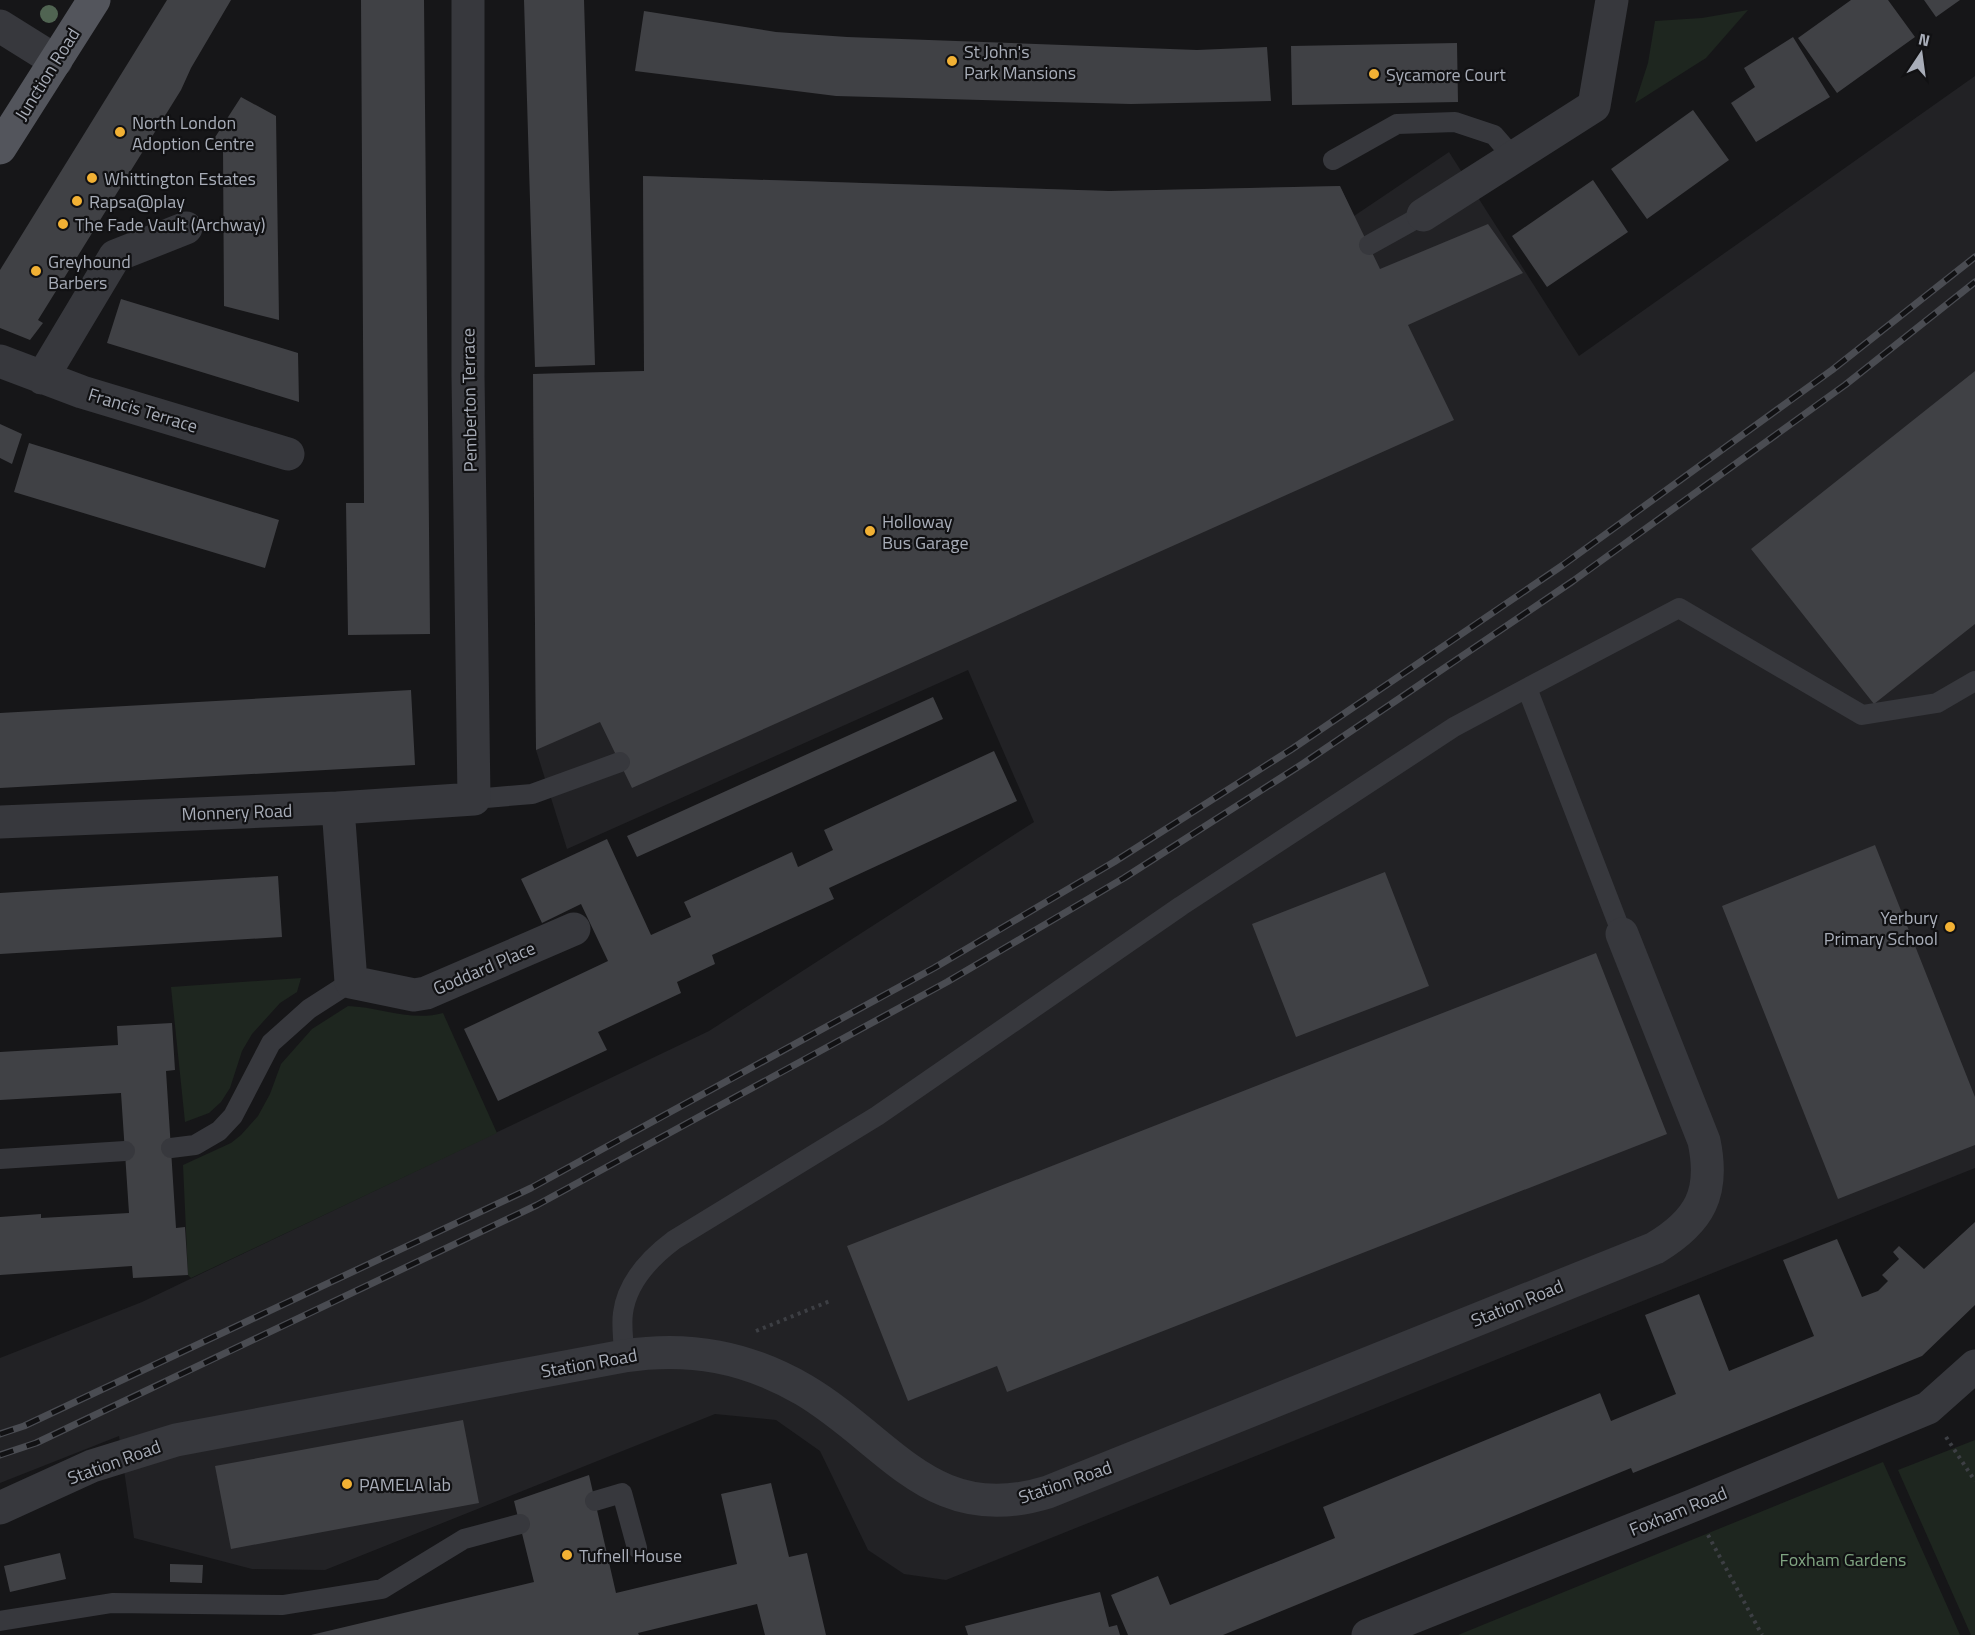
<svg xmlns="http://www.w3.org/2000/svg" width="1975" height="1635" viewBox="0 0 1975 1635" font-family="'Titillium Web',sans-serif">
<style>
.built{fill:#222225}
.green{fill:#1e261f}
.building{fill:#404145}
.lines{fill:none;stroke-linecap:round;stroke-linejoin:round}
.path{stroke:#3d3f44;stroke-width:4;stroke-dasharray:3 4.5;stroke-linecap:butt}
.lane{stroke:#37383d;stroke-width:20}
.street{stroke:#37383d;stroke-width:33}
.primary{stroke:#53555c;stroke-width:33}
.rail-casing{stroke:#4a4c52;stroke-width:7}
.rail{stroke:#111113;stroke-width:4.5;stroke-dasharray:14;stroke-linecap:butt}
.tree{fill:#506452}
.poi-dot{fill:#f2b134;stroke:#111113;stroke-width:2}
.labels{text-anchor:middle;dominant-baseline:central;stroke-width:4.5;stroke-linejoin:round;paint-order:stroke}
.poi-label{font-size:18px;fill:#a8adb8;stroke:#111113;text-anchor:start}
.street-label{font-size:18px;fill:#a8adb8;stroke:#111113}
.park-label{font-size:18px;fill:#7fa381;stroke:#111113}
</style>
<rect width="100%" height="100%" fill="#161618"/>
<path class="built" d="M 1975,76 L 1975,1168 L 946,1580 L 904,1574 L 868,1550 L 820,1451 L 776,1420 L 715,1414 L 325,1570 L 252,1569 L 134,1538 L 119,1436 L 0,1483 L 0,1358 L 142,1302 L 709,1031 L 1034,822 L 968,670 L 567,849 L 536,750 L 533,374 L 644,371 L 643,176 L 1109,191 L 1340,186 L 1354,216 L 1449,152 L 1579,356 Z"/>
<path class="green" d="M 1748,10 L 1706,58 L 1635,103 L 1648,63 L 1655,21 L 1702,18 Z
M 301,978 L 297,992 L 280,1003 L 252,1034 L 242,1051 L 230,1088 L 221,1102 L 209,1113 L 185,1122 L 171,987 Z
M 348,1006 C 379,1007 412,1022 443,1013 L 497,1133 L 191,1278 L 188,1275 L 183,1165 L 231,1143 L 241,1135 L 258,1116 L 270,1094 L 281,1064 L 312,1029 Z
M 1975,1440 L 1975,1635 L 1971,1635 L 1898,1470 Z
M 1883,1462 L 1960,1635 L 1458,1635 Z"/>
<path class="building" d="M 167,0 L 231,0 L 191,68 L 181,90 L 38,320 L 43,323 L 30,340 L 0,328 L 0,270 Z
M 361,0 L 424,0 L 430,634 L 348,635 L 346,503 L 364,503 Z
M 524,0 L 584,0 L 595,365 L 535,367 Z
M 1851,0 L 1888,0 L 1915,37 L 1837,93 L 1798,38 Z
M 1924,0 L 1960,0 L 1936,17 Z
M 644,11 L 776,32 L 847,37 L 1197,50 L 1267,47 L 1271,101 L 1131,104 L 836,96 L 635,71 Z
M 1793,37 L 1830,97 L 1756,142 L 1731,103 L 1755,87 L 1744,68 Z
M 1457,43 L 1458,102 L 1292,105 L 1291,46 Z
M 241,97 L 276,116 L 279,320 L 224,306 L 223,148 L 212,142 Z
M 1693,110 L 1729,160 L 1647,219 L 1611,169 Z
M 643,176 L 1109,191 L 1340,186 L 1380,269 L 1488,224 L 1523,273 L 1408,325 L 1454,420 L 632,788 L 600,722 L 536,750 L 533,374 L 644,371 Z
M 1593,180 L 1628,232 L 1547,287 L 1512,236 Z
M 121,299 L 298,353 L 299,402 L 107,343 Z
M 1975,371 L 1975,624 L 1874,704 L 1751,549 Z
M 0,424 L 22,434 L 12,464 L 0,458 Z
M 29,443 L 279,520 L 265,568 L 14,492 Z
M 411,690 L 415,765 L 0,788 L 0,713 Z
M 933,697 L 943,719 L 637,857 L 627,836 Z
M 994,751 L 1017,801 L 829,888 L 834,899 L 712,955 L 715,964 L 677,982 L 681,993 L 598,1032 L 607,1050 L 498,1101 L 464,1029 L 608,961 L 581,904 L 542,923 L 521,879 L 607,839 L 651,935 L 691,917 L 684,902 L 792,852 L 798,867 L 833,850 L 824,830 Z
M 1875,845 L 1975,1097 L 1975,1145 L 1838,1199 L 1722,906 Z
M 1385,872 L 1429,986 L 1296,1037 L 1252,924 Z
M 278,876 L 282,937 L 0,954 L 0,893 Z
M 1596,953 L 1667,1134 L 1007,1392 L 997,1366 L 908,1401 L 847,1246 Z
M 172,1023 L 175,1070 L 166,1071 L 176,1228 L 185,1227 L 188,1275 L 133,1278 L 132,1266 L 0,1275 L 0,1217 L 41,1214 L 41,1218 L 129,1213 L 121,1093 L 0,1100 L 0,1052 L 118,1045 L 117,1026 Z
M 1975,1222 L 1975,1305 L 1922,1356 L 1633,1473 L 1631,1468 L 1223,1635 L 1128,1635 L 1111,1595 L 1158,1576 L 1170,1605 L 1335,1538 L 1323,1507 L 1600,1393 L 1611,1421 L 1676,1394 L 1645,1315 L 1699,1294 L 1729,1371 L 1814,1336 L 1783,1260 L 1837,1239 L 1862,1297 L 1878,1291 L 1888,1281 L 1882,1275 L 1899,1259 L 1893,1252 L 1899,1246 L 1924,1269 Z
M 463,1420 L 479,1503 L 231,1549 L 215,1466 Z
M 589,1475 L 616,1593 L 737,1564 L 721,1494 L 771,1483 L 789,1557 L 807,1553 L 826,1635 L 765,1635 L 757,1604 L 638,1633 L 639,1635 L 311,1635 L 534,1582 L 514,1501 Z
M 60,1553 L 66,1579 L 10,1592 L 4,1566 Z
M 170,1564 L 203,1565 L 202,1583 L 170,1582 Z
M 1100,1592 L 1109,1627 L 1117,1625 L 1120,1635 L 968,1635 L 965,1626 Z"/>
<g class="lines">
<path class="path" d="M 756,1331 L 830,1301
M 1946,1437 L 1975,1481
M 1708,1535 L 1762,1635"/>
<path class="lane" d="M 1333,160 L 1397,124 L 1455,122 L 1494,135 L 1513,157
M 1369,245 L 1423,215
M 474,799 L 532,794 L 620,762
M 1622,934 L 1527,688 L 1679,608 L 1862,715 L 1937,703 L 1975,681
M 171,1148 L 195,1145 L 219,1131 L 233,1116 L 271,1043 L 309,1009 L 351,982
M 0,1159 L 125,1151
M 624,1356 C 624,1342 621,1326 623,1313 C 627,1282 650,1258 674,1240 L 877,1116 L 1181,906 L 1454,727 L 1527,688
M 595,1501 L 622,1493 L 637,1548
M 0,1621 L 112,1603 L 283,1605 L 382,1589 L 464,1539 L 520,1524"/>
<path class="street" d="M 0,26 L 56,61
M 1423,215 L 1594,106 L 1612,0
M 0,361 L 82,392 L 288,454
M 42,378 L 115,256 L 186,228
M 338,808 L 351,982 L 414,995 L 426,993 L 574,929
M 0,822 L 338,808 L 474,799 L 468,376 L 468,0
M 0,1508 L 92,1466 L 176,1440 L 624,1356 C 690,1346 747,1357 804,1390 C 890,1441 932,1528 1048,1492 L 1655,1248 C 1700,1221 1715,1193 1704,1141 L 1622,934
M 1368,1635 L 1694,1505 L 1928,1408 L 1975,1366"/>
<path class="primary" d="M 0,148 L 94,0"/>
<defs>
<path id="rail" d="M 0,1434 L 24,1426 L 531,1188 L 934,968 L 1114,862 L 1292,749 L 1563,565 L 1832,370 L 1975,257
M 0,1455 L 36,1443 L 537,1205 L 947,982 L 1124,878 L 1304,763 L 1573,581 L 1845,385 L 1975,282"/>
</defs>
<use href="#rail" class="rail-casing"/>
<use href="#rail" class="rail"/>
</g>
<circle class="tree" cx="49" cy="14" r="9"/>
<g class="poi-dot">
<circle cx="952" cy="61" r="6"/>
<circle cx="1374" cy="74" r="6"/>
<circle cx="120" cy="132" r="6"/>
<circle cx="92" cy="178" r="6"/>
<circle cx="77" cy="201" r="6"/>
<circle cx="63" cy="224" r="6"/>
<circle cx="36" cy="271" r="6"/>
<circle cx="870" cy="531" r="6"/>
<circle cx="1950" cy="927" r="6"/>
<circle cx="347" cy="1484" r="6"/>
<circle cx="567" cy="1555" r="6"/>
</g>
<g class="labels">
<g class="poi-label">
<text x="964" y="51">St John's<tspan x="964" dy="21">Park Mansions</tspan></text>
<text x="1386" y="74">Sycamore Court</text>
<text x="132" y="122">North London<tspan x="132" dy="21">Adoption Centre</tspan></text>
<text x="104" y="178">Whittington Estates</text>
<text x="89" y="201">Rapsa@play</text>
<text x="75" y="224">The Fade Vault (Archway)</text>
<text x="48" y="261">Greyhound<tspan x="48" dy="21">Barbers</tspan></text>
<text x="882" y="521">Holloway<tspan x="882" dy="21">Bus Garage</tspan></text>
<text x="1938" y="917" text-anchor="end">Yerbury<tspan x="1938" dy="21">Primary School</tspan></text>
<text x="359" y="1484">PAMELA lab</text>
<text x="579" y="1555">Tufnell House</text>
</g>
<g class="street-label">
<text transform="translate(47 74) rotate(-58)">Junction Road</text>
<text transform="translate(469 400) rotate(-91)">Pemberton Terrace</text>
<text transform="translate(143 410) rotate(17)">Francis Terrace</text>
<text transform="translate(237 812) rotate(-2)">Monnery Road</text>
<text transform="translate(484 968) rotate(-23)">Goddard Place</text>
<text transform="translate(1517 1303) rotate(-22)">Station Road</text>
<text transform="translate(589 1363) rotate(-10)">Station Road</text>
<text transform="translate(114 1462) rotate(-20)">Station Road</text>
<text transform="translate(1065 1482) rotate(-19)">Station Road</text>
<text transform="translate(1678 1511) rotate(-22)">Foxham Road</text>
</g>
<g class="park-label">
<text x="1843" y="1559">Foxham Gardens</text>
</g>
</g>
<g transform="translate(1921 54) rotate(13)" stroke="#111113" stroke-width="4.5" paint-order="stroke">
<path d="M0-4.5L10 22L0 15L-10 22Z" fill="#a8adb8"/>
<text y="-9" font-size="16" font-weight="bold" text-anchor="middle" fill="#a8adb8">N</text>
</g>
</svg>
